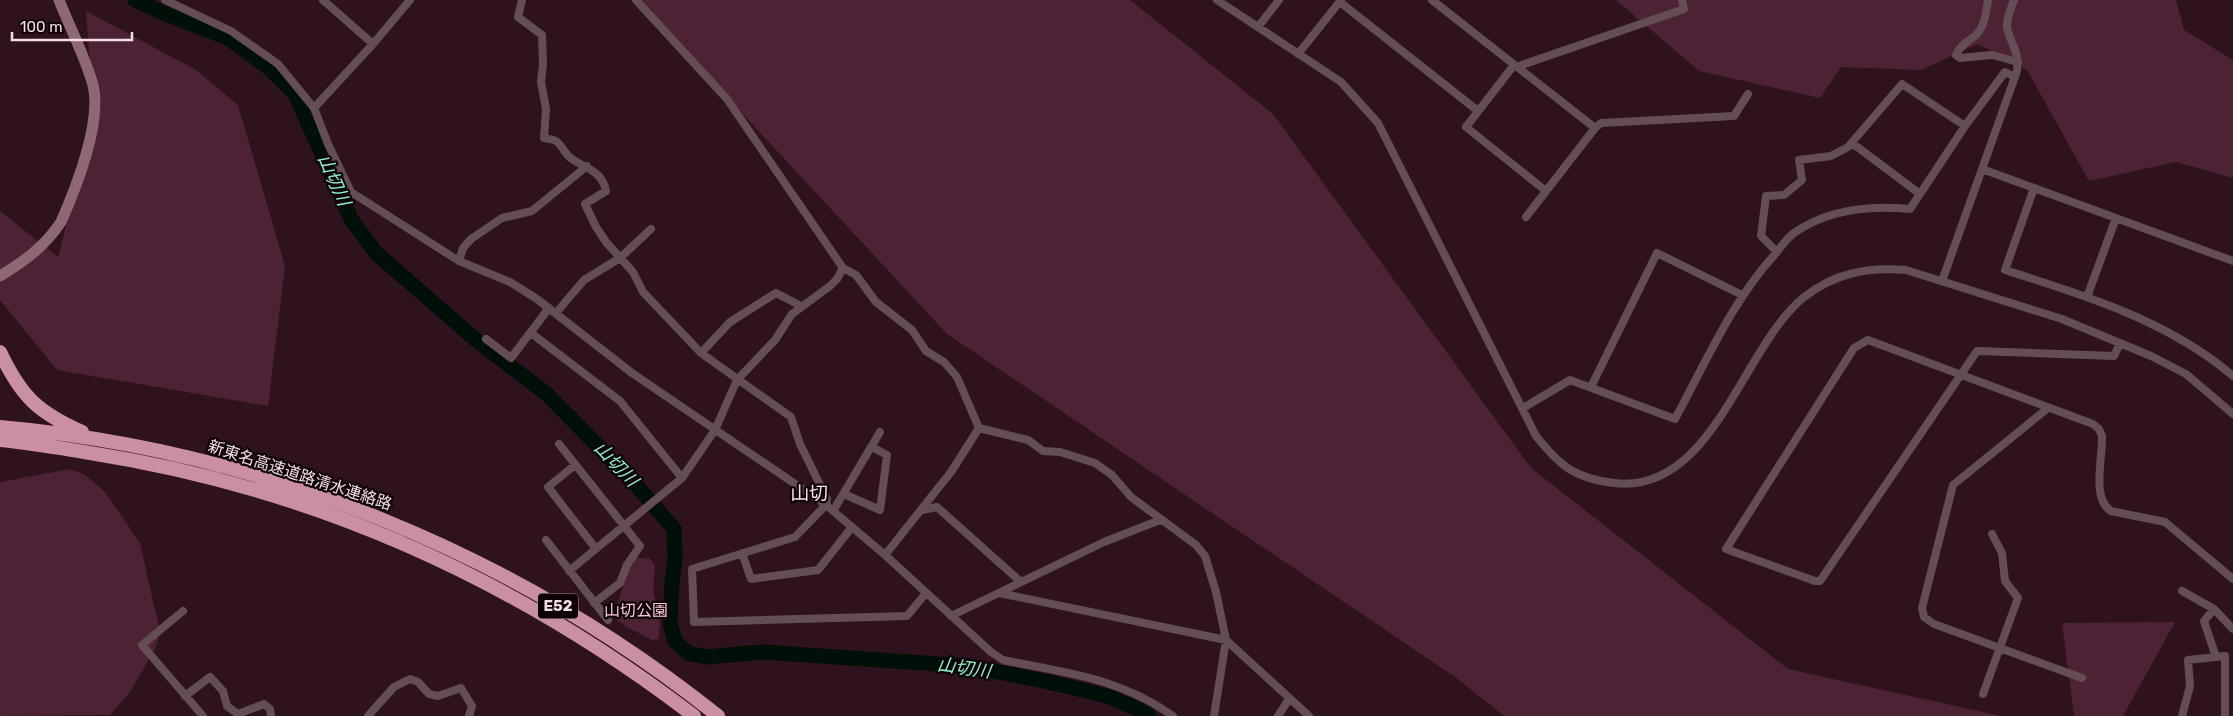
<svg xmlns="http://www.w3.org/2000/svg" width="2233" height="716" viewBox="0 0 2233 716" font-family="Rubik,'Noto Sans JP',sans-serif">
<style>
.green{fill:#4e2235}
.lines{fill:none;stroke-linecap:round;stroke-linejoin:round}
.river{stroke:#000f08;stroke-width:15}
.street{stroke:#654d55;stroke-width:8}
.secondary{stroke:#8e6876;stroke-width:11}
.highway{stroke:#ca8fa5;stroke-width:14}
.labels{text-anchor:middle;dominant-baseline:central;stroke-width:4.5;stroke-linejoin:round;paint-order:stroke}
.shield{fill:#0e0407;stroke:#af9da3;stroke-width:1}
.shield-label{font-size:15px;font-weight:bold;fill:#f4dfe6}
.street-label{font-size:16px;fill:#f4dfe6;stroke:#0e0407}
.park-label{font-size:16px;fill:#fac6d9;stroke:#0e0407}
.water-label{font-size:18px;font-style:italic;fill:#8ef0cc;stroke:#0e0407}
.quarter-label{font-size:19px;fill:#f4dfe6;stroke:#0e0407}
</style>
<rect width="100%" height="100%" fill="#2e121e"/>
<path class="green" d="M 637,0 L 1130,0 L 1273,114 L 1531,468 L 1788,669 L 2001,716 L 1504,716 L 1455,677 L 947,334 Z
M 1616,0 L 2176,0 L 2184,30 L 2233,60 L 2233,178 L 2176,162 L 2089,181 L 2027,70 L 1978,44 L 1921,70 L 1841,67 L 1820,98 L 1699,71 Z
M 86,11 L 196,70 L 238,105 L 285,266 L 268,406 L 57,370 L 0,300 L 0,211 L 58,257 L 94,116 Z
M 70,469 L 85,475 L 105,492 L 140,543 L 160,632 L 155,649 L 130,692 L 110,715 L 0,716 L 0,482 Z
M 636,558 L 649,558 L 655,565 L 653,591 L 660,623 L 659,639 L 652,640 C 639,632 625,628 613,617 L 628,571 Z
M 2175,622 L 2123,716 L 2074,716 L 2062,623 Z"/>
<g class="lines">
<path class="river" d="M 135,0 L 163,13 L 228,38 L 269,68 L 295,94 L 351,219 L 376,253 L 475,339 L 548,395 L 637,486 L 674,529 L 675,559 L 672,582 L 670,623 L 675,641 L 688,653 L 706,657 L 762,652 L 968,666 L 1049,682 L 1107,696 L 1140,710 L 1149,716"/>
<path class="street" d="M 165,0 L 231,31 L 278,64 L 314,108 L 328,144 L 351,192 L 459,261 L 510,282 L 537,299 L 632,373 L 826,505 L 885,555 L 991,652 L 1003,660 C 1066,673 1120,678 1173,716
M 323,0 L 373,44
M 522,0 L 518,17 L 542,35 L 543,64 L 541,82 L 546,109 L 544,138 C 547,139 553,139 556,141 C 562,145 565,155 572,159 C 587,169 602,171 606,191 L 585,204 L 596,227 L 606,242 L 633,272 L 643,292 L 701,353 L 791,417 L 800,444 L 827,499 L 826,505 L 795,537 L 692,569 L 694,622 L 907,616 L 926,593
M 636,0 L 727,99 L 843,268 L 856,275 L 876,302 L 912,330 L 926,351 L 944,362 L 957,377 L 979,428
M 1217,0 L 1341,82 L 1378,123 L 1536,436 C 1560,466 1574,478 1614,483 C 1712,495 1742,348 1803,298 C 1834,273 1867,267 1906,270 L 2062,319 L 2151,356 L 2186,374 L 2233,414
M 1432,0 L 1595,128
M 1988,0 C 1986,12 1985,26 1976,35 C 1969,41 1960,45 1956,55 L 1960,58 L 1992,55 L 2018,62
M 1340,2 L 1478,111
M 1258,27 L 1279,0
M 1298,54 L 1341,0
M 1514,65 L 1466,127 L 1546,191
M 1516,67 L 1684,9 L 1682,0
M 314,108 L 373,44 L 410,0
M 1852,143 L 1920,194
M 1982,169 L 2233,261
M 2034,188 L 2005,270 C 2084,295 2169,321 2233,376
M 1526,217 L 1595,128 L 1601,123 L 1734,116 L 1748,94
M 1777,252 L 1761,236 L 1766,196 L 1784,195 L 1802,180 L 1799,160 L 1831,156 L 1848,147 L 1902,84 L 1965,126
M 459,261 L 463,248 L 471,239 L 502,218 L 532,211 L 587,166
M 1942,281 L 2017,71 C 2019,48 2011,46 2007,28 C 2006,19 2011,8 2014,0
M 2087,297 L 2116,218
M 556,313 L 584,280 L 620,258 L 651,229
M 531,333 L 620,401 L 682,478
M 486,339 L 511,358 L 549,308
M 2120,343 L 2114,356 L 1977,351 L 1960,376 L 1820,581 L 1815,581 L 1726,549 L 1854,348 L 1868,340 L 2093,424 L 2099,429 L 2102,436 C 2103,457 2091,499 2111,511 L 2165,522 L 2233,579
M 701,353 L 730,322 L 776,293 L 801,306
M 1591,387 L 1657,253 L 1742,295
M 1523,408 L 1570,380 L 1675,419 C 1706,362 1732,301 1776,253 C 1781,247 1787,238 1794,233 C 1828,209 1870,205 1910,209 L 1965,126 L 2005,72 L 2015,77
M 2048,408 L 1953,485 L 1922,608 L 1924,617 L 1934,624 L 2082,678
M 979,428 L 1028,440 L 1043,451 L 1060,452 L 1095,463 L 1112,475 L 1131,497 L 1196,545 L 1205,556 L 1216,592 L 1226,640 L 1214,716
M 559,444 L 640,546 L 627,565 L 620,583 L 594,603
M 575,465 L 548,487 L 596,549
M 844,494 L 880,510 L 887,455 L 872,447
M 922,510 L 937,507 L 1021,582
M 833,511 L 880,432
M 546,540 L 608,620
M 742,553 L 751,579 L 818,570 L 852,527
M 885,555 L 951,472 L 979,428
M 569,571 L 682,478 L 715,430 L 737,380 L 775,340 L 792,314 L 830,286 L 837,279 L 843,268
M 2182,591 L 2214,609
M 999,593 L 1226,640 L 1309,716
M 183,611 L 142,645 L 203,716
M 951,616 L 1104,542 L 1160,520
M 2216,657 L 2204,621 L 2214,609 L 2233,629
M 1983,694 L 2018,598 L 2005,581 L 2002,553 L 1992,534
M 185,696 L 210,677 L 223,691 L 227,706 L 238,714 L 264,704 L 270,709 L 271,716
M 368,716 L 394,687 L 410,679 L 418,682 L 429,694 L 438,696 L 461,688 L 472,706 L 469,716
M 1278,716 L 1289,699
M 2182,716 L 2190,686 L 2188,660 L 2225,656 L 2225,716"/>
<path class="secondary" d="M 0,276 C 25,261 45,246 61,222 C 76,188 102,122 93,85 C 85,56 70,28 59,0"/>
<path class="highway" d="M 0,352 C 21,396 37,412 82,432
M 0,427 C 261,450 513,552 718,716
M 0,440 C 30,443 60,448 90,453 C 314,488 515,579 694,716"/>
</g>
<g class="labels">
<rect class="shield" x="538" y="593.5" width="40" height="25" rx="4"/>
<g class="shield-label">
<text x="558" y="606">E52</text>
</g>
<g class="street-label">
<text transform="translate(300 475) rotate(18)">新東名高速道路清水連絡路</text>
</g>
<g class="park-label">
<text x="636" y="610">山切公園</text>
</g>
<g class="water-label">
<text transform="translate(334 180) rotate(66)">山切川</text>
<text transform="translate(616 464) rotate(46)">山切川</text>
<text transform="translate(964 668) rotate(8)">山切川</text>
</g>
<g class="quarter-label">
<text x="809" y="493">山切</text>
</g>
</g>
<path d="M12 32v8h120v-8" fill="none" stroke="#f4dfe6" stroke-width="2.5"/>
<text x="20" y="32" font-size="15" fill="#f4dfe6" stroke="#0e0407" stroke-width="4" paint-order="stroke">100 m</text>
</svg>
